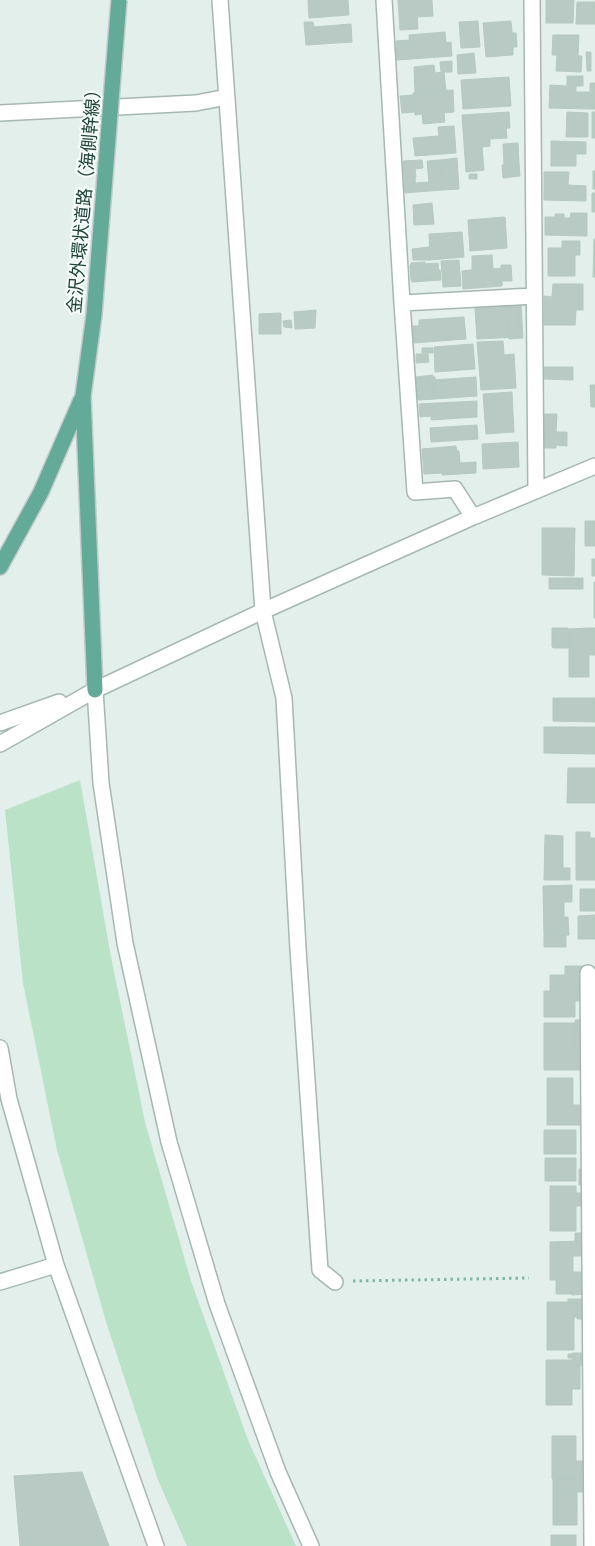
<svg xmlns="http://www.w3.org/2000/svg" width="595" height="1546" viewBox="0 0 595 1546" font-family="'Roboto Condensed','Noto Sans JP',sans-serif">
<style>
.green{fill:#bae2c6}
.building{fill:#b8cac3;stroke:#b5cac1}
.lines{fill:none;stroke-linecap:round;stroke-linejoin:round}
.minor-casing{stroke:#a5b8b2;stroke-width:18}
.major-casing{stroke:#c1cac8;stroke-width:18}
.path{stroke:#80b6a6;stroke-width:3;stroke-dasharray:2.5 4;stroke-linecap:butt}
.minor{stroke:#fff;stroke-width:15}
.major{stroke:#63aa99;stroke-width:15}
.major-bridge-casing{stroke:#c1cac8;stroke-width:18;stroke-linecap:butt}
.major-bridge{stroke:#63aa99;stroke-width:15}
.labels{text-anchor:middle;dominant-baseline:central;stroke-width:4.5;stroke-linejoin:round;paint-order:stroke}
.street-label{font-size:18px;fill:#20433a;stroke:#f5fbf8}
</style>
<rect width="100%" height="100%" fill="#e3efea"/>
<path class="green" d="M 80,780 L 111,957 L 145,1122 L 191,1281 L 248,1440 L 296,1546 L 187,1546 L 158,1480 L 107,1325 L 57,1150 L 23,983 L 5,810 Z"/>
<path class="building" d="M 308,0 L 348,0 L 349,15 L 309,18 Z
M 398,0 L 432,0 L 433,16 L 417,17 L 418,29 L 400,30 Z
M 546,0 L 574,0 L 573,23 L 546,23 Z
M 577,2 L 595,2 L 595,24 L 576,24 Z
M 478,21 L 480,47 L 461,48 L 459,22 Z
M 511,21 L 512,33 L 516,33 L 517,47 L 513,47 L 513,55 L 486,57 L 483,23 Z
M 304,22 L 313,22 L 314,27 L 351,24 L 352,42 L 306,45 Z
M 445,32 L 446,43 L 451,42 L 452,56 L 411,59 L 409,35 Z
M 553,35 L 579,35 L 578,56 L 582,56 L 581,72 L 556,71 L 557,55 L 552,55 Z
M 410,40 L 411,59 L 397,60 L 396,41 Z
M 586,52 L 591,52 L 591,71 L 587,71 Z
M 474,53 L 476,73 L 458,74 L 457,55 Z
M 452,61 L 452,72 L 441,72 L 440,62 Z
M 434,65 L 435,73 L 444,72 L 446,91 L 415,93 L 414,67 Z
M 567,76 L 583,76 L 583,86 L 576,86 L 576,92 L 590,92 L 590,109 L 549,108 L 550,85 L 567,86 Z
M 509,77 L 511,106 L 463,109 L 461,80 Z
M 590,83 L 595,83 L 595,109 L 590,109 Z
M 453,90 L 454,112 L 444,113 L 445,122 L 423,124 L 422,114 L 415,115 L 413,93 Z
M 413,95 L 414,112 L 402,113 L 400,96 Z
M 509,112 L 510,128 L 506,128 L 507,138 L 490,139 L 490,146 L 482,147 L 484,170 L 466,172 L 462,115 Z
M 567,112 L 588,113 L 588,137 L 566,137 Z
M 592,112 L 595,112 L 595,138 L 592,138 Z
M 454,126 L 456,153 L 415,156 L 413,138 L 439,136 L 438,127 Z
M 551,141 L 586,142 L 586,154 L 576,154 L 576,166 L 551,166 Z
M 518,143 L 519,164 L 504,165 L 503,144 Z
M 457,158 L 459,189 L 442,190 L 440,160 Z
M 422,160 L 423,168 L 415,169 L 416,177 L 404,178 L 403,161 Z
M 440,160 L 442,190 L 416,192 L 416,183 L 429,182 L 427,161 Z
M 519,164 L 520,176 L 503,178 L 502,165 Z
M 593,171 L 595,171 L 595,189 L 593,189 Z
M 544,172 L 569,172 L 568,185 L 586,186 L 586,201 L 544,200 Z
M 469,174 L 477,174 L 477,179 L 469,179 Z
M 415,177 L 416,192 L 405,193 L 404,178 Z
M 592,193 L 595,193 L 595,212 L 592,212 Z
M 432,203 L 434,224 L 414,225 L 413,205 Z
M 571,213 L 587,213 L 587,236 L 545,235 L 545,217 L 555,217 L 555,214 L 564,214 L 564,218 L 570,218 Z
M 505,217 L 507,248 L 470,251 L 468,220 Z
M 462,232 L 464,257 L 430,260 L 429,234 Z
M 594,239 L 595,239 L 595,277 L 593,277 Z
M 562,241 L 580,241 L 580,255 L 575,255 L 575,276 L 548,276 L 548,248 L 562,248 Z
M 429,247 L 430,260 L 413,260 L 412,249 Z
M 492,255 L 493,269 L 501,268 L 501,265 L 511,265 L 512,281 L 502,281 L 502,286 L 463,289 L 462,271 L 472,270 L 472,256 Z
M 459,260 L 461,286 L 443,287 L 441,261 Z
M 425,262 L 425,271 L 440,270 L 441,280 L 412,282 L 411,263 Z
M 438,263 L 439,278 L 411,280 L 410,265 Z
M 553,284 L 583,284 L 583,310 L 576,310 L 575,325 L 544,325 L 544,296 L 552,297 Z
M 518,305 L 520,337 L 477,339 L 475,308 Z
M 521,305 L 523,338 L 509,339 L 506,306 Z
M 316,310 L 315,328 L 295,329 L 294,312 Z
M 281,313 L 281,334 L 259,334 L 259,314 Z
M 464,317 L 466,339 L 413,343 L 412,326 L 419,326 L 419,320 Z
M 291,320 L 292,328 L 284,327 L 283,321 Z
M 503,341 L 504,355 L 514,354 L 516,388 L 481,390 L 477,342 Z
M 473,344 L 475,369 L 435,372 L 434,347 Z
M 422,348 L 433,348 L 433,353 L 422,353 Z
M 416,354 L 428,354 L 429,362 L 416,363 Z
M 544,367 L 573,367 L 573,380 L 543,379 Z
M 433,375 L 434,399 L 418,400 L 416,377 Z
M 435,377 L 437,398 L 430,399 L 428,378 Z
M 476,377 L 477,396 L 434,399 L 433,380 Z
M 590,385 L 595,385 L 595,407 L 591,407 Z
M 512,392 L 514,432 L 486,434 L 483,394 Z
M 477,401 L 477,417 L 431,420 L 431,416 L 420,417 L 419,404 Z
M 542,414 L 557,414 L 556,432 L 567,432 L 567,446 L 556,445 L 556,448 L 541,448 Z
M 477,425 L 478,439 L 431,442 L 430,428 Z
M 518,442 L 519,467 L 483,469 L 482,444 Z
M 456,446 L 457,451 L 459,451 L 460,463 L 476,462 L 476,473 L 442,475 L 442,473 L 424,474 L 422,449 Z
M 585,521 L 595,521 L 595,546 L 585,546 Z
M 542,528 L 575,528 L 574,576 L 542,575 Z
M 592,559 L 595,559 L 595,576 L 592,576 Z
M 549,578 L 583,578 L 583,589 L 549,589 Z
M 594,582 L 595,582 L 595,618 L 594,618 Z
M 552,628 L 568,628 L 568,647 L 552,647 Z
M 589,628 L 595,628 L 595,655 L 589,655 L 589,677 L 569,677 L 569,629 Z
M 553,629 L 569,629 L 569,648 L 553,648 Z
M 553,698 L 595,698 L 595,722 L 553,721 Z
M 544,727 L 595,727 L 595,754 L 544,753 Z
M 568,768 L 595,768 L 595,803 L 567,803 Z
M 576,832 L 590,832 L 590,838 L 595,838 L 595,880 L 576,880 Z
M 545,835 L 563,836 L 563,868 L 570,868 L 570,880 L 544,880 Z
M 572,885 L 572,902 L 564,902 L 564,917 L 568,917 L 569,935 L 544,936 L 543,886 Z
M 580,889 L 595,889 L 595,911 L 580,911 Z
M 595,915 L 595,939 L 578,939 L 578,916 Z
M 566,935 L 566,947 L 544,947 L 544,936 Z
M 565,966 L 586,966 L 586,975 L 581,1001 L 575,1001 L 575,1017 L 544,1017 L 544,991 L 550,991 L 550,975 L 565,975 Z
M 575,1020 L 586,1020 L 586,1054 L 575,1054 Z
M 544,1023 L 575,1023 L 575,1054 L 586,1054 L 586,1070 L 544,1070 Z
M 547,1078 L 573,1078 L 573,1105 L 581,1105 L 581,1125 L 547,1125 Z
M 544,1130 L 576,1130 L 576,1154 L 544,1154 Z
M 545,1158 L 576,1158 L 576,1181 L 545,1181 Z
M 579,1169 L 591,1169 L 591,1185 L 579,1185 Z
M 550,1186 L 576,1186 L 576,1193 L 582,1193 L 582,1206 L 576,1206 L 576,1231 L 550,1231 Z
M 575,1233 L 588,1233 L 588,1241 L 575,1242 Z
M 581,1241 L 581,1256 L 573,1256 L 573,1272 L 581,1272 L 581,1285 L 573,1285 L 573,1294 L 556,1294 L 556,1280 L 550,1280 L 550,1242 Z
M 581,1275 L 588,1275 L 588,1294 L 572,1295 L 572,1285 L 581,1285 Z
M 568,1299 L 592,1299 L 592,1319 L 577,1319 L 577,1303 L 568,1303 Z
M 547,1302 L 574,1302 L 574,1350 L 547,1350 Z
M 574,1302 L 587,1302 L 587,1317 L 574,1317 Z
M 572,1353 L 586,1353 L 586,1365 L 572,1365 Z
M 568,1354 L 591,1354 L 588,1361 L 575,1361 L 575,1358 L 568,1358 Z
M 546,1360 L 572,1360 L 572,1365 L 580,1365 L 580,1389 L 572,1389 L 572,1405 L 546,1405 Z
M 552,1436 L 576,1436 L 576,1461 L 583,1461 L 583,1479 L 552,1479 Z
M 82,1472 L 109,1546 L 20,1546 L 14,1476 Z
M 553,1479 L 583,1479 L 583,1492 L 553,1492 Z
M 553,1492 L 577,1492 L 577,1525 L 553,1525 Z
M 551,1535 L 576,1535 L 576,1546 L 551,1546 Z"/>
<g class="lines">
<defs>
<path id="minor" d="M 220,0 L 263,611 L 284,698 L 298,949 L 320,1270 L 335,1282
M 384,0 L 402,303 L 415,492 L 455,489 L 473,517
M 532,0 L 536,491
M 0,113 L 196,103 L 227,97
M 402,303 L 534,296
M 95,690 L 101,783 L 125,943 L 169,1142 L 217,1304 L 278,1472 L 311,1546
M 0,723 L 59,702
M 0,744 L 95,690 L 263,611 L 473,517 L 595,466
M 588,973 L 592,1546
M 0,1048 L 9,1099 L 56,1265 L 156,1546
M 0,1282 L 56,1265"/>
<path id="major" d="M 83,396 L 95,690
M 0,567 L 41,492 L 81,400"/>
</defs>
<use href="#minor" class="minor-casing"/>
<use href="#major" class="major-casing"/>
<path class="path" d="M 353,1281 L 529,1278"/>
<use href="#minor" class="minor"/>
<use href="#major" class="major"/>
<defs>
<path id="major-bridge" d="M 83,396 L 94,315 L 119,0"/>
</defs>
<use href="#major-bridge" class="major-bridge-casing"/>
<use href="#major-bridge" class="major-bridge"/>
</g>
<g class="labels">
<g class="street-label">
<text transform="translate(84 197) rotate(-85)">金沢外環状道路（海側幹線）</text>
</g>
</g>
</svg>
